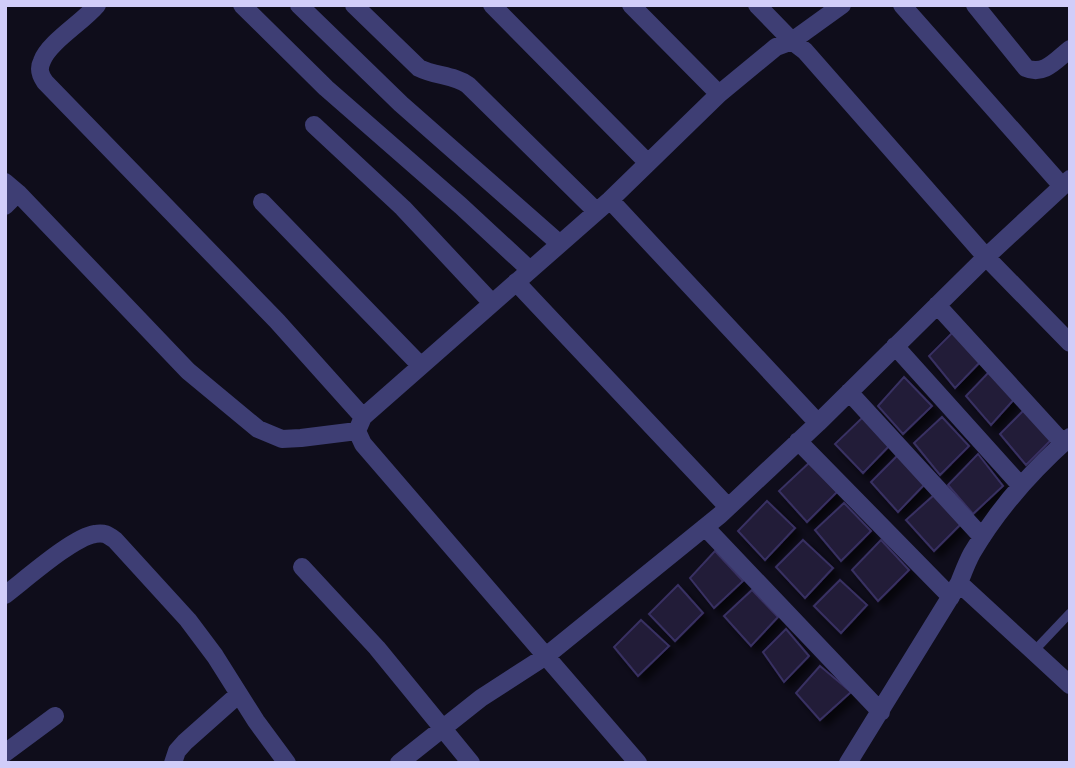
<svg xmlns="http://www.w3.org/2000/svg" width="1075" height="768" viewBox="0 0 1075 768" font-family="'PT Sans Narrow',sans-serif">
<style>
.building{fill:#211b39;stroke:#393062;stroke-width:2;filter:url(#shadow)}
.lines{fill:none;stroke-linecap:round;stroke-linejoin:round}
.service{stroke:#3e3e74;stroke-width:9}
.minor{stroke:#3e3e74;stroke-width:18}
</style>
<defs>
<filter id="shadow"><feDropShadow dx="6" dy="6" stdDeviation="3.5" flood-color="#0009"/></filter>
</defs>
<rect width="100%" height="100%" fill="#0f0d1b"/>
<path class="building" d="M 954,331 L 985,357 L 955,388 L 929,356 Z
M 991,370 L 1017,396 L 991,425 L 966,396 Z
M 904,377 L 932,406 L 903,434 L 878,406 Z
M 1025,409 L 1053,438 L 1026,465 L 1000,434 Z
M 863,417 L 892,443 L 863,473 L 835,444 Z
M 942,417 L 969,446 L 940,475 L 914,443 Z
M 978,454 L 1003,486 L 973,514 L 948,485 Z
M 898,455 L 925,484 L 898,512 L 871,482 Z
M 810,462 L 837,492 L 807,522 L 779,491 Z
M 934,495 L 962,523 L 934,551 L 906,520 Z
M 767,501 L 795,528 L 765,560 L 738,531 Z
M 844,503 L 871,531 L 841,561 L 815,530 Z
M 803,540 L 833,568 L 805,598 L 776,567 Z
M 881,540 L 909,570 L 878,601 L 852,570 Z
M 715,551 L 743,581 L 714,608 L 690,578 Z
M 840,580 L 867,605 L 841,633 L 814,606 Z
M 678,585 L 703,613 L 675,641 L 649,614 Z
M 752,590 L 778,617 L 751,646 L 724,616 Z
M 641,620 L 669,646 L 638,676 L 614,647 Z
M 786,629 L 809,656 L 784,682 L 763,652 Z
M 820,666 L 851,692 L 820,720 L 796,693 Z"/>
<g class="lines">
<path class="service" d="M 1034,651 L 1070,613"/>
<path class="minor" d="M 97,5 C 83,22 49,42 42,61 C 38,69 40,75 45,82 L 277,321 L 363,417
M 242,5 L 326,88 L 461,206 L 530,270
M 299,5 L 401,104 L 560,244
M 354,5 L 419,68 C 435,76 454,75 468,85 L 596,211
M 492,5 L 648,163
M 631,5 L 719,94
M 757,5 L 792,41 L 842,5
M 902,5 L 1062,186
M 975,5 L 1026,68 C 1044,76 1056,60 1070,49
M 314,125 L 403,208 L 492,303
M 5,182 L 18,193 L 188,371 L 258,429 L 282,439 L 301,438 L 357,431
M 610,200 L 818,423
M 262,202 L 421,366
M 5,206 L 18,193
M 516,282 L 728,507
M 937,305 L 1063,443
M 895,346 L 1021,486
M 849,392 L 982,537
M 798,441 L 951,597
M 705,527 L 881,712
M 302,567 L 377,648 L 471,763
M 959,583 L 1070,685
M 5,595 C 25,580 73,537 95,534 C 104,532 108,535 115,540 L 188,620 L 215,656 L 256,721 L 287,763
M 5,753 L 55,716
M 173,763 L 177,751 L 185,742 L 239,694
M 399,763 L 481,698 L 546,656 L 720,515 L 818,423 L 986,257 L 1070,179
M 638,763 L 363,444 L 357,431 L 363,417 L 610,200 L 719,94 L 776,47 L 792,41 L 805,51 L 986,257 L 1070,343
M 848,763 L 959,583 C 963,573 967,562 972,553 C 997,510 1033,470 1070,437"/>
</g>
<rect width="1075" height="768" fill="none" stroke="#d1cdf9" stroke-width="14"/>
</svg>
